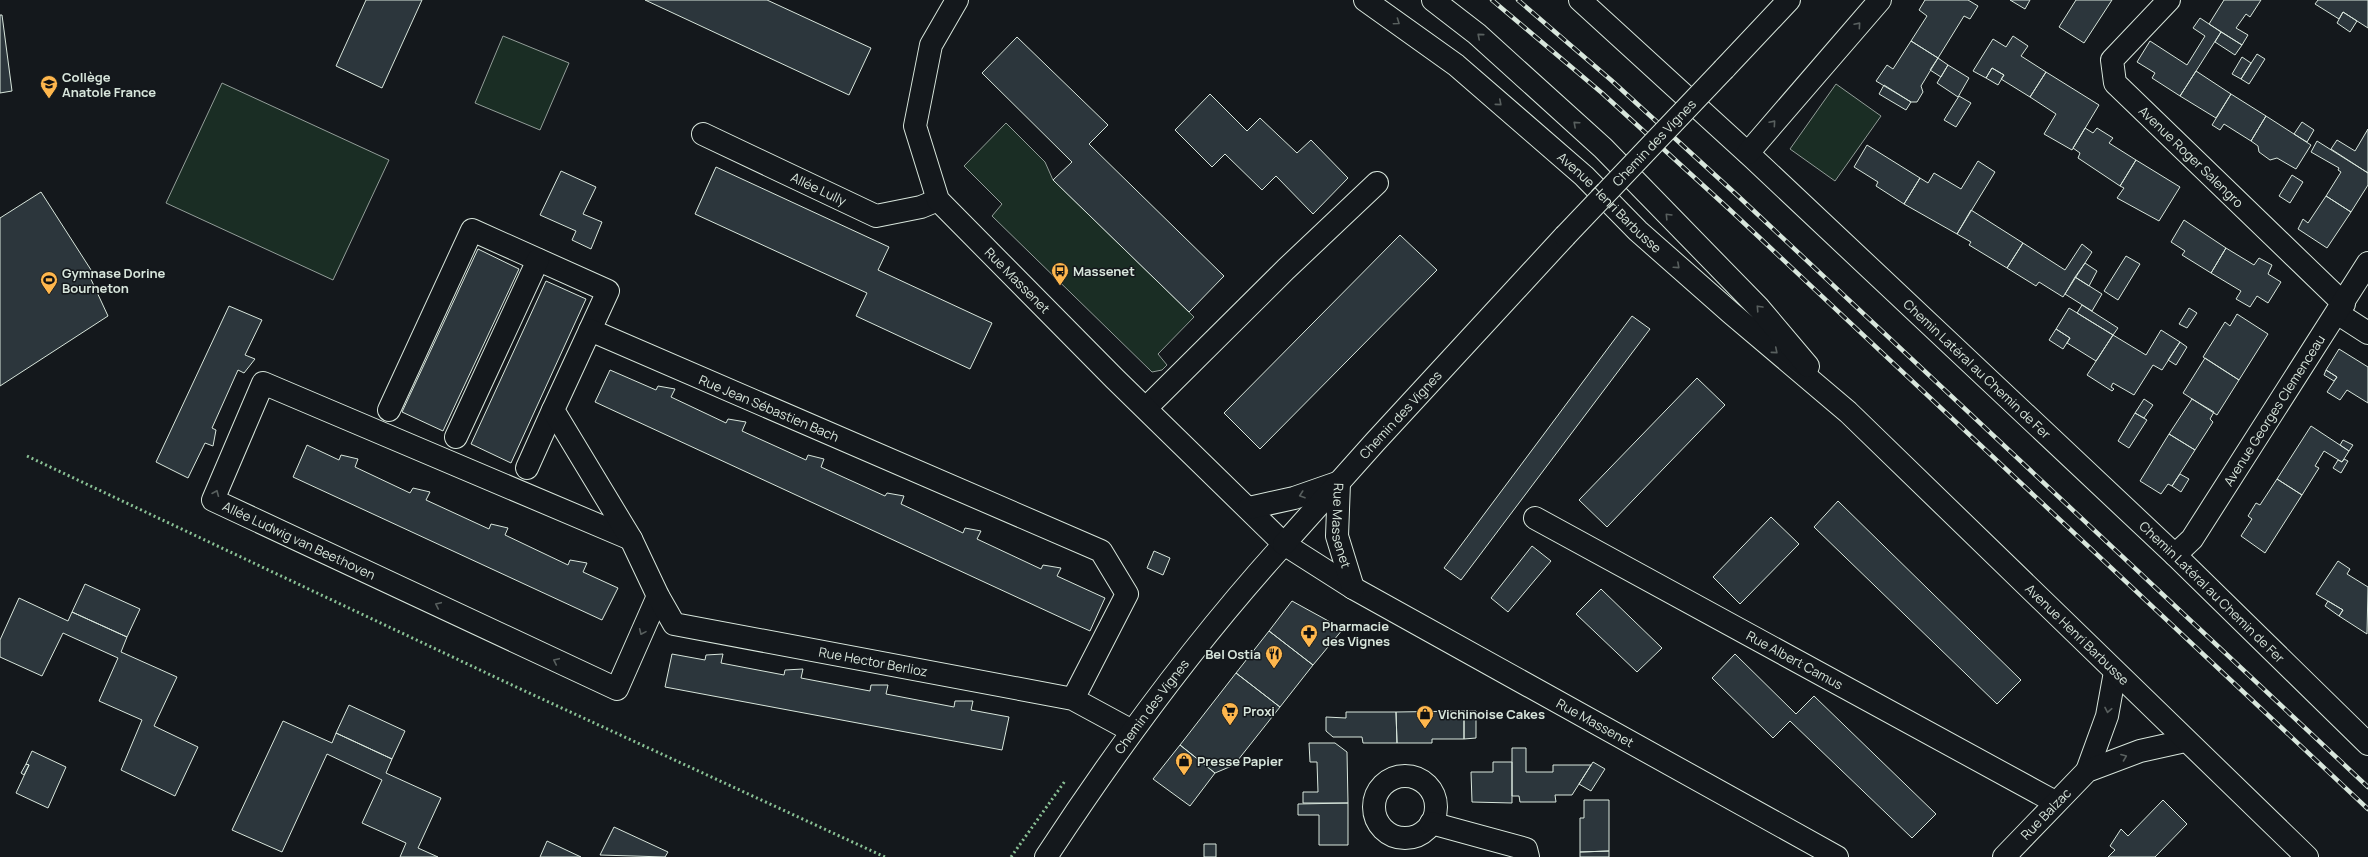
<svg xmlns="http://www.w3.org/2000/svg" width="2368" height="857" viewBox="0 0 2368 857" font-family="Manrope,sans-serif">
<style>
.green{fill:#1a2d24;stroke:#939e99}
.building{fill:#2c363c;stroke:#d8e6dc}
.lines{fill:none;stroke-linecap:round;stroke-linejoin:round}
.minor-casing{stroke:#d8e6dc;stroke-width:24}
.tertiary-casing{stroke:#d8e6dc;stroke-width:24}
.secondary-casing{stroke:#d8e6dc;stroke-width:24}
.primary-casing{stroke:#d8e6dc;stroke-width:24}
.minor{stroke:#14181c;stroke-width:22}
.tertiary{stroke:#14181c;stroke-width:22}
.secondary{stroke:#14181c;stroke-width:22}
.primary{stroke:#14181c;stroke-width:22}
.rail-casing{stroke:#d8e6dc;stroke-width:4.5}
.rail{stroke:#14181c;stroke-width:3;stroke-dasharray:9;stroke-linecap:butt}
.secondary-bridge-casing{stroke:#d8e6dc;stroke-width:24;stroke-linecap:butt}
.secondary-bridge{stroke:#14181c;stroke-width:22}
.hedge{stroke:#8ac095;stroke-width:3;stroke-dasharray:2 3;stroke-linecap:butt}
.oneway{stroke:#59605f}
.labels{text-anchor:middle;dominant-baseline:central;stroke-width:3;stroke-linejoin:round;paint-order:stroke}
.poi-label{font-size:13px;font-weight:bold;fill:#d8e6dc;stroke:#14181c;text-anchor:start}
.street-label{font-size:13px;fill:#d8e6dc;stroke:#14181c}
</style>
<rect width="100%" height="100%" fill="#14181c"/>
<path class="green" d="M 503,36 L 569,63 L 540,130 L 475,103 Z
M 222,83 L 389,160 L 333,280 L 166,203 Z
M 1836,84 L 1881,116 L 1835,181 L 1790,149 Z
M 1006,123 L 1045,162 L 1053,180 L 1194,317 L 1158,354 L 1167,365 L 1162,370 L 1152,372 L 992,216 L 1002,204 L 964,166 Z"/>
<path class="building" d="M 366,0 L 422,0 L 382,88 L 336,66 Z
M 645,0 L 767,0 L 871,48 L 849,95 Z
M 1925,0 L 1968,0 L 1978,6 L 1970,19 L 1964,16 L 1938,58 L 1911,41 L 1927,16 L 1919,10 Z
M 2010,0 L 2030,0 L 2025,9 Z
M 2076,0 L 2112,0 L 2084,43 L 2059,27 Z
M 2224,0 L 2261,0 L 2250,17 L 2246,14 L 2236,28 L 2248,35 L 2242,45 L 2209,24 Z
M 2318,0 L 2368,0 L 2368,28 L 2343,12 L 2339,19 L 2315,4 Z
M 2343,12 L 2357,21 L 2350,32 L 2337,23 Z
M 0,15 L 2,15 L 12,91 L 0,93 Z
M 2200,18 L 2221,32 L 2180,96 L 2152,78 L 2155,73 L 2137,62 L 2150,41 L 2187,65 L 2205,36 L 2193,28 Z
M 2221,32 L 2242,45 L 2235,55 L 2215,42 Z
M 2013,36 L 2028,46 L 2021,56 L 2046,72 L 2030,97 L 2001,79 L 2004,75 L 1992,68 L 1986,78 L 1973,71 L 1993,39 L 2006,47 Z
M 1017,37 L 1108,125 L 1089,144 L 1224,276 L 1189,312 L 1053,180 L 1072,162 L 982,73 Z
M 1911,41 L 1938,58 L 1921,86 L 1923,92 L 1917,102 L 1911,102 L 1876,81 L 1887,65 L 1893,69 Z
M 2257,54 L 2265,59 L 2249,84 L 2241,79 Z
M 2242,57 L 2251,63 L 2241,79 L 2232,74 Z
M 1938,58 L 1948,65 L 1941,77 L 1930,70 Z
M 1948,65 L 1969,78 L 1958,97 L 1937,83 Z
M 1992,68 L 2004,75 L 1998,85 L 1986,78 Z
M 2196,71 L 2231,94 L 2216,118 L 2180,96 Z
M 2046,72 L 2099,105 L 2072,150 L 2044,134 L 2056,114 L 2030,97 Z
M 1884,85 L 1911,102 L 1906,110 L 1879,94 Z
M 1210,94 L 1247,131 L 1260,118 L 1297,153 L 1311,140 L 1348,178 L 1313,214 L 1276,176 L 1262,190 L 1225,154 L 1212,167 L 1175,130 Z
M 2231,94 L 2266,116 L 2251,141 L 2224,124 L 2220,130 L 2212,125 Z
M 1959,96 L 1971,103 L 1956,127 L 1944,120 Z
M 2266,116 L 2311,145 L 2296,169 L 2277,158 L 2270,160 L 2259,152 L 2258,146 L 2251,141 Z
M 2302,122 L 2314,130 L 2307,142 L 2294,134 Z
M 2085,128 L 2093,133 L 2097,128 L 2113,138 L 2109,143 L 2136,160 L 2120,186 L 2078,158 L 2080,153 L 2073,148 Z
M 2368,129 L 2368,173 L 2331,149 L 2337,140 L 2355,151 Z
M 2317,141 L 2368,173 L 2368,185 L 2351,212 L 2326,196 L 2341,172 L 2338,170 L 2339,168 L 2311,152 Z
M 1867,145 L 1920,178 L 1904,204 L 1876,186 L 1878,182 L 1854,167 Z
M 2136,160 L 2180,187 L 2159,221 L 2117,198 L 2124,188 L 2120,186 Z
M 1978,161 L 1995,172 L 1957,234 L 1904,204 L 1920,178 L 1928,183 L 1934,173 L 1961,189 Z
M 716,167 L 889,247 L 878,270 L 992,323 L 970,369 L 856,316 L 867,293 L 695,214 Z
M 561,171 L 596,187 L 583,214 L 602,222 L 591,249 L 572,240 L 576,231 L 540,215 Z
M 2292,175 L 2303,182 L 2290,203 L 2279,196 Z
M 41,192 L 93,273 L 89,275 L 108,316 L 0,386 L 0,218 Z
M 2326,196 L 2351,212 L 2327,248 L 2298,229 L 2303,219 L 2308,223 Z
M 1971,210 L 2023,243 L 2007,268 L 1969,245 L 1971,242 L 1957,234 Z
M 2184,220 L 2226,248 L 2211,273 L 2182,255 L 2185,251 L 2171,242 Z
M 1400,235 L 1437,270 L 1260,449 L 1224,413 Z
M 2023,243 L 2065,270 L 2082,244 L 2092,252 L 2063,297 L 2039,282 L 2036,286 L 2007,268 Z
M 2226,248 L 2254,265 L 2259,258 L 2272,265 L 2268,274 L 2281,282 L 2268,303 L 2257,296 L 2250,307 L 2236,299 L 2241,291 L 2211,273 Z
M 478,249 L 519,269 L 443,431 L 402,412 Z
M 2126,256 L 2140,264 L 2118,300 L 2104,291 Z
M 2085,263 L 2097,271 L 2089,286 L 2075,277 Z
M 2075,277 L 2102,294 L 2092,311 L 2065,294 Z
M 546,281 L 586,299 L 511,463 L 471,444 Z
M 2082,305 L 2118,328 L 2113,335 L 2077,313 Z
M 229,306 L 262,320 L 245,355 L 255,359 L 244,373 L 238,370 L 212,428 L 216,430 L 213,446 L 205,443 L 188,478 L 156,462 Z
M 2069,308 L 2113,335 L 2096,361 L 2067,343 L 2070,338 L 2056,329 Z
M 2189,308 L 2197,313 L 2187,328 L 2179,324 Z
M 2237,314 L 2268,334 L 2239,380 L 2203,357 L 2225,322 L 2230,326 Z
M 1632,316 L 1650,329 L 1461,580 L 1444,568 Z
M 2056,329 L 2070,338 L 2063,349 L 2049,340 Z
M 2161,330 L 2180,342 L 2162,370 L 2153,365 L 2134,395 L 2113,383 L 2111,387 L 2114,389 L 2112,391 L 2087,375 L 2113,335 L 2146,355 Z
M 2180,342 L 2187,347 L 2176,365 L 2168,360 Z
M 2339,349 L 2368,367 L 2368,403 L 2347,390 L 2340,400 L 2327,392 L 2337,377 L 2326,370 Z
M 2205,358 L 2239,380 L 2217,415 L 2183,393 Z
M 610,370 L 656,390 L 658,386 L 675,389 L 671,397 L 726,423 L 728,419 L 746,422 L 742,431 L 806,460 L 808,455 L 824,459 L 821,467 L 885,496 L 887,493 L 904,496 L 901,504 L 963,533 L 965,528 L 981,531 L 977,539 L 1041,569 L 1043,565 L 1061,568 L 1057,576 L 1105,598 L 1090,631 L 595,402 Z
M 2326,370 L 2337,377 L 2334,381 L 2324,375 Z
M 1697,378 L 1725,405 L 1607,527 L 1579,500 Z
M 2144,399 L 2153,405 L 2144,418 L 2135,413 Z
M 2192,399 L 2214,412 L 2210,419 L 2213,422 L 2195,450 L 2169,434 Z
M 2135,413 L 2147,420 L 2129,448 L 2118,441 Z
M 2311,426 L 2349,451 L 2342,462 L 2324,451 L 2315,466 L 2319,468 L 2302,495 L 2277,479 Z
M 2169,434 L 2195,450 L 2172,486 L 2168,484 L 2161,494 L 2140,481 Z
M 2343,440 L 2353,445 L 2349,451 L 2340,445 Z
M 307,445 L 339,460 L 341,455 L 358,459 L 355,467 L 410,493 L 413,488 L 430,492 L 426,500 L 489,529 L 491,524 L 508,528 L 505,535 L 568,565 L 570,560 L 587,563 L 583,572 L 618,588 L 602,620 L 293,477 Z
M 2344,459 L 2348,461 L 2341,473 L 2333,468 L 2338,460 L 2342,462 Z
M 2180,474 L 2189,479 L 2181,492 L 2172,486 Z
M 2277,479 L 2302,495 L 2265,553 L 2241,536 L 2252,519 L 2248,516 L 2256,503 L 2260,505 Z
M 1838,501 L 2021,680 L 1997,704 L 1814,527 Z
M 1771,517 L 1799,544 L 1740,604 L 1713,577 Z
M 1532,546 L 1551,561 L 1508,612 L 1491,598 Z
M 1154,551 L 1170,558 L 1163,575 L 1147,568 Z
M 2338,561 L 2350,569 L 2347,574 L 2368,587 L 2367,634 L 2339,616 L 2343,610 L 2316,594 Z
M 85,584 L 140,609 L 127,637 L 72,612 Z
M 1601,589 L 1662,648 L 1637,672 L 1576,614 Z
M 19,598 L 68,621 L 72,612 L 127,637 L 121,652 L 177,677 L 154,726 L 198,747 L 175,796 L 121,770 L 142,720 L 99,701 L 118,658 L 63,633 L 42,676 L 0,657 L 0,640 Z
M 1292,601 L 1343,629 L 1313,665 L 1269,631 Z
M 2328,601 L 2343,610 L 2339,616 L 2325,606 Z
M 1269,631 L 1313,665 L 1280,707 L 1236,673 Z
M 672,654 L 705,660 L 706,655 L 723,654 L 721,663 L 784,675 L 785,670 L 803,669 L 801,678 L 870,691 L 871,685 L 888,685 L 886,694 L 954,707 L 955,701 L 973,701 L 971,710 L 1009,717 L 1002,750 L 665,687 Z
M 1735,654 L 1796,714 L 1814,696 L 1936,814 L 1912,838 L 1790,721 L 1773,738 L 1712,678 Z
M 1236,673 L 1280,707 L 1234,765 L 1215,773 L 1180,745 Z
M 349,705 L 405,731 L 392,759 L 336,733 Z
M 1464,711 L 1464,739 L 1432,739 L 1432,743 L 1397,743 L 1396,712 Z
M 1464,711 L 1476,711 L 1476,738 L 1464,739 Z
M 1346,712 L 1396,712 L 1397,743 L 1363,743 L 1362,737 L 1333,737 L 1326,731 L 1326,717 L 1346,718 Z
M 283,721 L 332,743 L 336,733 L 392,759 L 386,773 L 441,798 L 418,848 L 438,857 L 400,857 L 406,843 L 362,823 L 382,780 L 327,754 L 282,852 L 232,830 Z
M 1309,743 L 1335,743 L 1347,752 L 1348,803 L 1303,803 L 1303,792 L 1318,792 L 1317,762 L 1310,762 Z
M 1180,745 L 1215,773 L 1190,806 L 1153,779 Z
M 1512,748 L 1526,748 L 1526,772 L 1553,772 L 1553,765 L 1591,765 L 1572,795 L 1555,795 L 1556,802 L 1520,802 L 1519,796 L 1512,796 Z
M 32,751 L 66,767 L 48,808 L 16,793 L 29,765 L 26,764 Z
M 1493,762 L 1512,762 L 1512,803 L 1472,802 L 1471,772 L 1493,772 Z
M 1593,762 L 1605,769 L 1591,791 L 1579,784 Z
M 26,764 L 29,765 L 24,775 L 21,773 Z
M 1584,800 L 1609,800 L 1609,851 L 1580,852 L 1580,818 L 1584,818 Z
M 2163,800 L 2187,824 L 2155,857 L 2108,857 L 2115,850 L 2110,846 L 2121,829 L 2128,836 Z
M 1348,803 L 1348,845 L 1319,845 L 1319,815 L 1298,815 L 1298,804 Z
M 614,827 L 668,852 L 665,857 L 600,855 Z
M 547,841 L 581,857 L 540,857 Z
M 1204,844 L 1216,844 L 1216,857 L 1204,857 Z
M 1609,851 L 1609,857 L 1580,857 L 1580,852 Z"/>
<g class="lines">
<defs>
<g id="minor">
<path id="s1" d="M 1580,0 L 1753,158 L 2175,555 L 2368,744"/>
<path id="s2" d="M 2169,0 L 2112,60 L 2115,83 L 2344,304"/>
<path id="s3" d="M 703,134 L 876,216 L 921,207 L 938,200"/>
<path d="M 1748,153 L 1880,0"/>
<path d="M 2337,313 L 2368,333"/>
<path d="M 1146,408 L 1286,269 L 1377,183"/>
<path d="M 389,410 L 472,230 L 608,291 L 590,330"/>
<path d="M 456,437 L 538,260"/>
<path d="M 527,468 L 553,410"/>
<path id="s4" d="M 1535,518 L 2055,802"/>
<path id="s5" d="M 631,539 L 263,383 L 213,500 L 617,689 L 658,596"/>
<path id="s6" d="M 2175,555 L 2192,539 L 2368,263"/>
<path id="s7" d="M 1073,699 L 1127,594 L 1101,551 L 590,330 L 553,410 L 631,539 L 658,596 L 674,624 L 1073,699 L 1132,731"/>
<circle cx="1405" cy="807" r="31"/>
<path d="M 1431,823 L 1526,849 L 1528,857"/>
</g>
<g id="tertiary">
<path id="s8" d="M 1046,857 C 1118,747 1196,641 1284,544"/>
</g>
<g id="secondary">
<path id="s9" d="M 957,0 L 931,45 L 915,126 L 938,200 L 1115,379 L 1284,544 L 1353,588 L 1837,857"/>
<path d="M 1724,69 L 1789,0"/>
<path id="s10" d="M 1339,483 L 1337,536 L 1353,588"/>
<path d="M 1249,508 L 1294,498 L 1337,483"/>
<path id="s11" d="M 1284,544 L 1375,442 L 1565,236"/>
<path d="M 2087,771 L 2107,716 L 2115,672"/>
<path id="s12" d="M 2004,857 L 2087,771 L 2140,751 L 2185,741"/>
</g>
<g id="primary">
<path id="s13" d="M 1365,0 L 1456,65 L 1584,176 L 1638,231 L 1731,313 L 1848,412 L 2307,857"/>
<path d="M 1433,0 L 1477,34 L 1603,148 L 1759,308 L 1808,366"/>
</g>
</defs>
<use href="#minor" class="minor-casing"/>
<use href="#tertiary" class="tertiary-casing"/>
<use href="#secondary" class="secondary-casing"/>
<use href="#primary" class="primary-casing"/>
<use href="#minor" class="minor"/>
<use href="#tertiary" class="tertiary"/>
<use href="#secondary" class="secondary"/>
<use href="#primary" class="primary"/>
<defs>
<path id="rail" d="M 1492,0 L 1602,93 L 1729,209 L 2368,809
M 1518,0 L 1611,80 L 1738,196 L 2368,787"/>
</defs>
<use href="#rail" class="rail-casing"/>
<use href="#rail" class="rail"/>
<defs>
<g id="secondary-bridge">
<path id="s14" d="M 1565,236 L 1724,69"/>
</g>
</defs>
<use href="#secondary-bridge" class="secondary-bridge-casing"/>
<use href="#secondary-bridge" class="secondary-bridge"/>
<path class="hedge" d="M 27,456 L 514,686 L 885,857
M 1011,857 L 1065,781"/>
</g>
<defs><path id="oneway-chevron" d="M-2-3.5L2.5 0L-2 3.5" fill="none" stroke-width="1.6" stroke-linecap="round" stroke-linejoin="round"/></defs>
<g class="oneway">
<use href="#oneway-chevron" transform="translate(1397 22) rotate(35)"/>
<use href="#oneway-chevron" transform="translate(1858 25) rotate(-49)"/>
<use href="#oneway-chevron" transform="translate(1480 36) rotate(-139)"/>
<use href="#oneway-chevron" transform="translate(1499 103) rotate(41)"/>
<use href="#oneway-chevron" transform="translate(1773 123) rotate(-49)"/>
<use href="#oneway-chevron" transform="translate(1576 124) rotate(-138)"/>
<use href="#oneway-chevron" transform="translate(1668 216) rotate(-134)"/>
<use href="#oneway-chevron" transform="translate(1677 266) rotate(42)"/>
<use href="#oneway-chevron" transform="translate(1759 308) rotate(-133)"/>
<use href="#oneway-chevron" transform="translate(1775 351) rotate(40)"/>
<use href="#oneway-chevron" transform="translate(216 493) rotate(-67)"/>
<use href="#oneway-chevron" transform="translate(1302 495) rotate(161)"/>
<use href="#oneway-chevron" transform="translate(438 605) rotate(-155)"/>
<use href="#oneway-chevron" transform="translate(642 632) rotate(114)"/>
<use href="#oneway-chevron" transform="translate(556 661) rotate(-155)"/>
<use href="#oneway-chevron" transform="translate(2108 710) rotate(101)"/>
<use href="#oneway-chevron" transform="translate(2124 757) rotate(-21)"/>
</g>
<defs>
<symbol id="school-pin" viewBox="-11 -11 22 30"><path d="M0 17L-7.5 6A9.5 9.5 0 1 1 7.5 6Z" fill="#ffb74d" stroke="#14181c"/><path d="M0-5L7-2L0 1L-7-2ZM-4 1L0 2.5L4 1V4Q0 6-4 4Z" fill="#111"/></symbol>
<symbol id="bus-pin" viewBox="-11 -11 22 30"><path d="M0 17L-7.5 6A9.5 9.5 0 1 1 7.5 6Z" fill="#ffb74d" stroke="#14181c"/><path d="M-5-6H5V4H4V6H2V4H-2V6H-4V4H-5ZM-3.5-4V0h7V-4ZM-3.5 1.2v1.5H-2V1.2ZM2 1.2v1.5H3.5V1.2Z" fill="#111"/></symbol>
<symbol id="stadium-pin" viewBox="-11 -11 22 30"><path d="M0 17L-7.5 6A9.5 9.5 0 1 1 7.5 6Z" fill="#ffb74d" stroke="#14181c"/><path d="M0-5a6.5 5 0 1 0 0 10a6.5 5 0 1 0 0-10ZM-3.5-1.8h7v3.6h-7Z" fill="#111"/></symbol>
<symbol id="pharmacy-pin" viewBox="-11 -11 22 30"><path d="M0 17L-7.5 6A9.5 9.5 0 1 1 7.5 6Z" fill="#ffb74d" stroke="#14181c"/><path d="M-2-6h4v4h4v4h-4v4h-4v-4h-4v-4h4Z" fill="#111"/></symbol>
<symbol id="restaurant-pin" viewBox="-11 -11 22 30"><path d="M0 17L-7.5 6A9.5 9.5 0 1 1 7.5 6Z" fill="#ffb74d" stroke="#14181c"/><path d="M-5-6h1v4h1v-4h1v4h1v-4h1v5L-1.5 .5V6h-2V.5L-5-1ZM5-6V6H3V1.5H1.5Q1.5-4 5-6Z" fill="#111"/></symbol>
<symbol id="supermarket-pin" viewBox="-11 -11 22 30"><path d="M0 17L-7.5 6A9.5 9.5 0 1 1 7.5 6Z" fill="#ffb74d" stroke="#14181c"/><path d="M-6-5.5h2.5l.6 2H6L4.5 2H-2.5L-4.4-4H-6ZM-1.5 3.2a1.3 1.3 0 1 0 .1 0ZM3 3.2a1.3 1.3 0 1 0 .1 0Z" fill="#111"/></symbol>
<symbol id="shop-pin" viewBox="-11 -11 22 30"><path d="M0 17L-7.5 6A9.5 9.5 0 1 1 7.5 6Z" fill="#ffb74d" stroke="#14181c"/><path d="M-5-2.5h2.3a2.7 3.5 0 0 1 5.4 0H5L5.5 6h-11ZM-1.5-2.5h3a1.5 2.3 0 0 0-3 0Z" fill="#111"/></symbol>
</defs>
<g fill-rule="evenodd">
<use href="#school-pin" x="39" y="74" width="20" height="27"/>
<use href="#bus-pin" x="1050" y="261" width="20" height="27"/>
<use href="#stadium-pin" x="39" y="270" width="20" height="27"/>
<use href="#pharmacy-pin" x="1299" y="623" width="20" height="27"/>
<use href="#restaurant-pin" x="1264" y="644" width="20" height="27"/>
<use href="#supermarket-pin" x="1220" y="701" width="20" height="27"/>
<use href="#shop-pin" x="1415" y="704" width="20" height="27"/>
<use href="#shop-pin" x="1174" y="751" width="20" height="27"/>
</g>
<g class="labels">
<g class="poi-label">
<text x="62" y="77">Collège<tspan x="62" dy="15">Anatole France</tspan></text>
<text x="1073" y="271">Massenet</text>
<text x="62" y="273">Gymnase Dorine<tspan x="62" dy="15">Bourneton</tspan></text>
<text x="1322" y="626">Pharmacie<tspan x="1322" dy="15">des Vignes</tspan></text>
<text x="1261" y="654" text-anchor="end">Bel Ostia</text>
<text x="1243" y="711">Proxi</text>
<text x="1438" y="714">Vichinoise Cakes</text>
<text x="1197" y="761">Presse Papier</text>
</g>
<g class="street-label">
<text stroke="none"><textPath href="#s14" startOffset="129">Chemin des Vignes</textPath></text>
<text stroke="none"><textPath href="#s2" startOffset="212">Avenue Roger Salengro</textPath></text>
<text stroke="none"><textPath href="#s3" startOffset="128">Allée Lully</textPath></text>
<text stroke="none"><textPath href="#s13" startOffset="318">Avenue Henri Barbusse</textPath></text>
<text stroke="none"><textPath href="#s9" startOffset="325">Rue Massenet</textPath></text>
<text stroke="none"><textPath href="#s1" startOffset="542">Chemin Latéral au Chemin de Fer</textPath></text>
<text transform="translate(769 408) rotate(23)">Rue Jean Sébastien Bach</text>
<text stroke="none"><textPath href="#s6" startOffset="176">Avenue Georges Clemenceau</textPath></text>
<text stroke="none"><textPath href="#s11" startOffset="174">Chemin des Vignes</textPath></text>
<text stroke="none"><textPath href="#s10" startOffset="43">Rue Massenet</textPath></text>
<text stroke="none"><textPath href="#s5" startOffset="622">Allée Ludwig van Beethoven</textPath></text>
<text stroke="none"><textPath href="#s1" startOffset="866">Chemin Latéral au Chemin de Fer</textPath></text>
<text stroke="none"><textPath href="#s13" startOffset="955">Avenue Henri Barbusse</textPath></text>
<text stroke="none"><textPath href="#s4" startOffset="296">Rue Albert Camus</textPath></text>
<text stroke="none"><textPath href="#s7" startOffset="1262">Rue Hector Berlioz</textPath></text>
<text stroke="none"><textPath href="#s8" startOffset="184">Chemin des Vignes</textPath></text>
<text stroke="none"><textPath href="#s9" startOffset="1059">Rue Massenet</textPath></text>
<text stroke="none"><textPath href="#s12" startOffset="60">Rue Balzac</textPath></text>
</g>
</g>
</svg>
